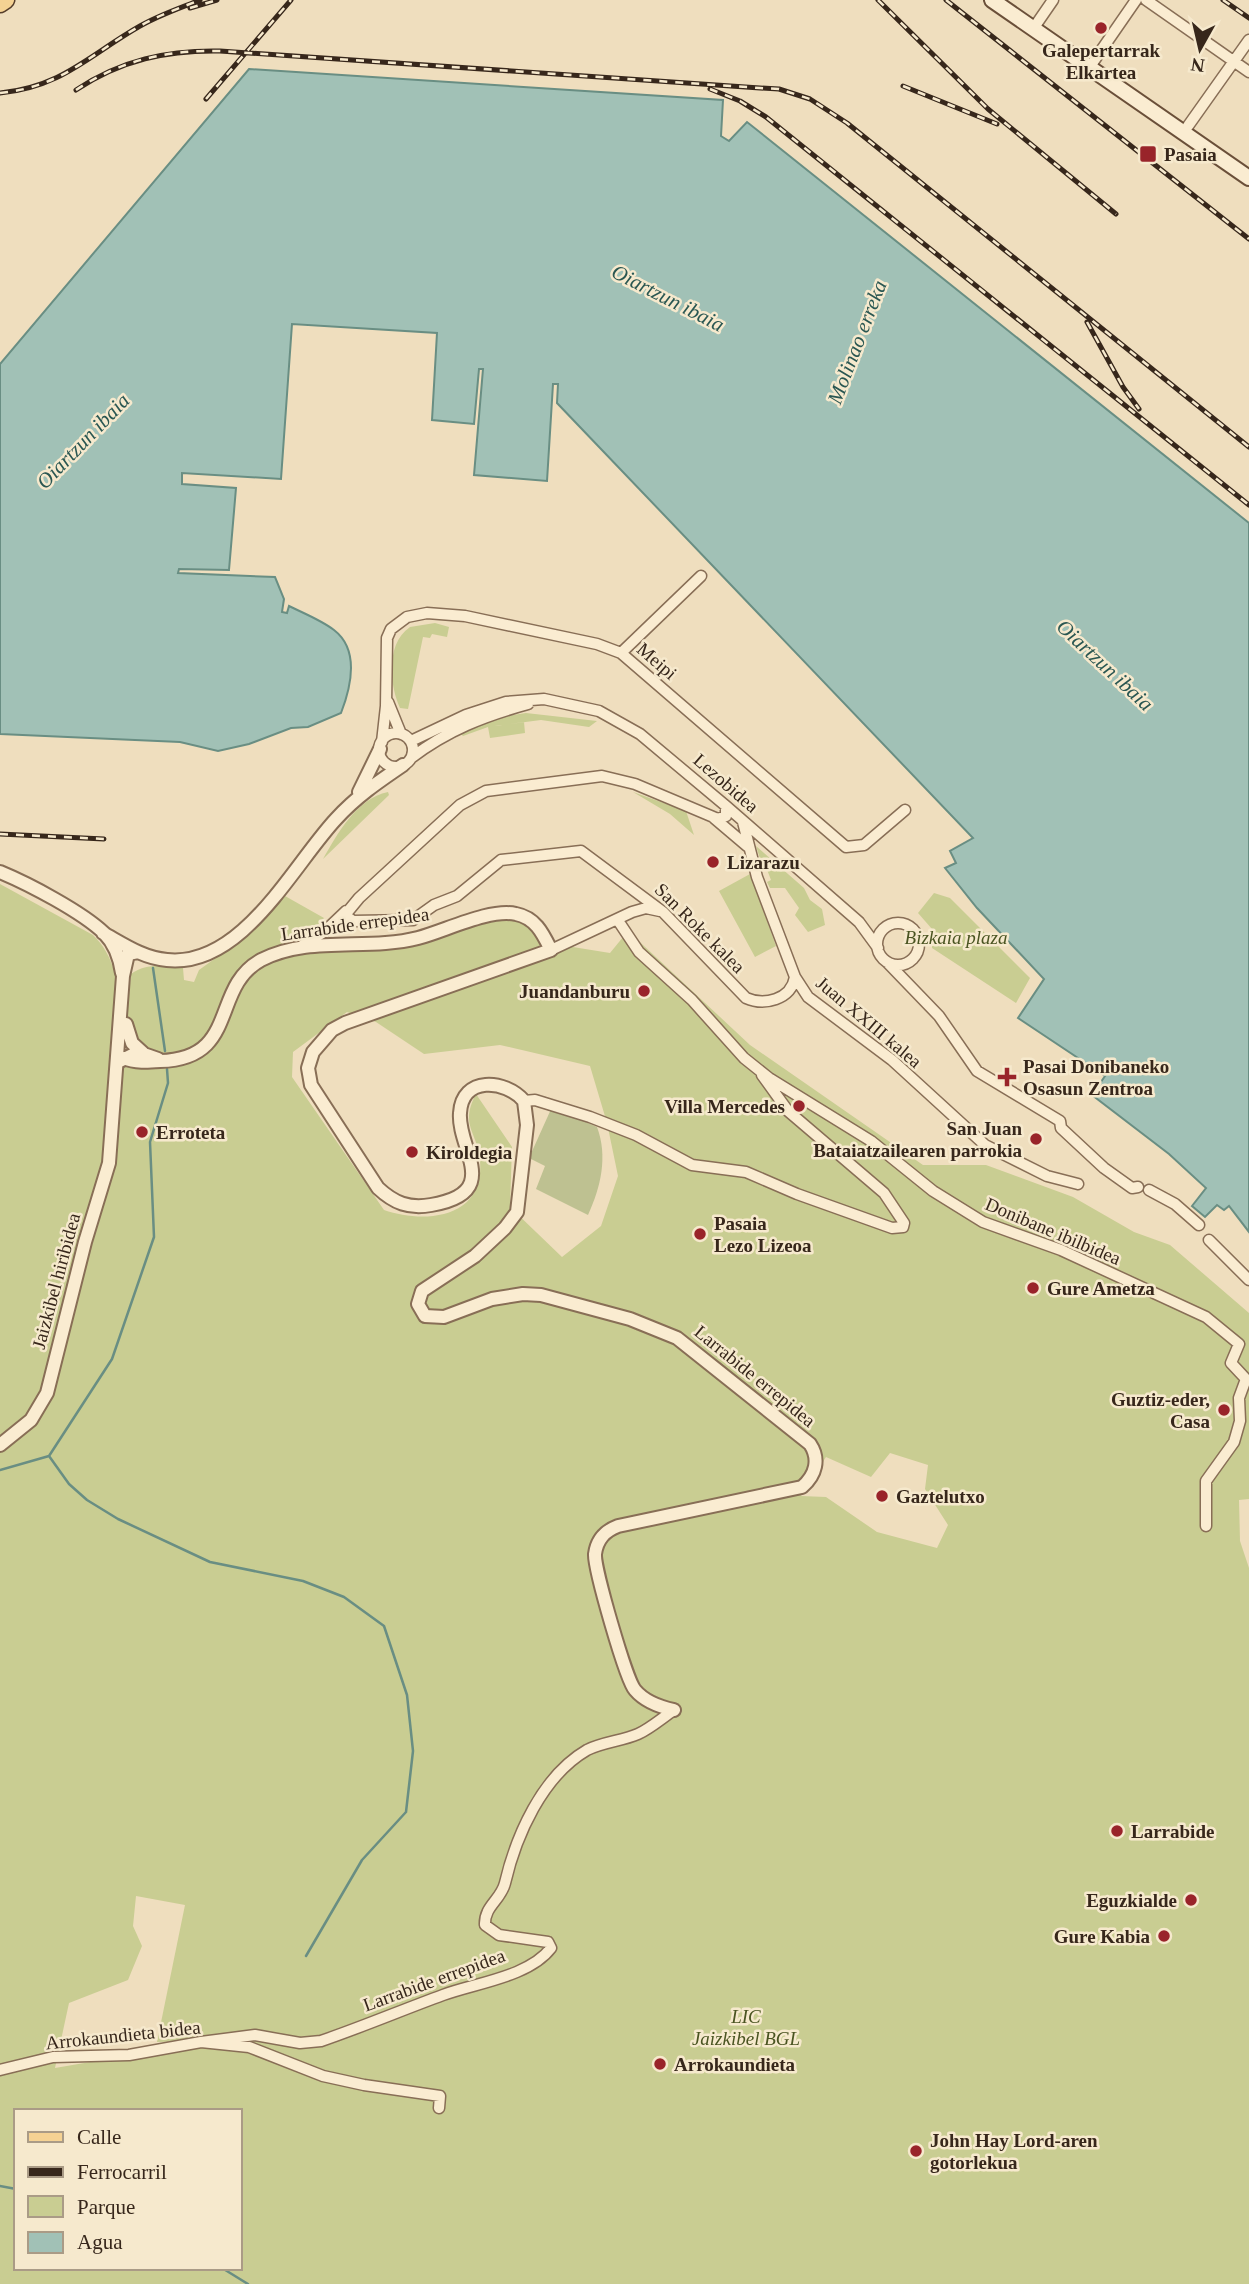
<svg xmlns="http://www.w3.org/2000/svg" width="1249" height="2284" viewBox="0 0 1249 2284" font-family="Georgia,serif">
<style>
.green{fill:#c9cd92;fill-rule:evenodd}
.cemetery{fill:#bec191}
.water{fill:#a1c1b6;stroke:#698e83;stroke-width:2}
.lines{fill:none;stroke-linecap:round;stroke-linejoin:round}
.stream{stroke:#698e83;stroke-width:2.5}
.minor-casing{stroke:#886e56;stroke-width:13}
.tertiary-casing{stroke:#886e56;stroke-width:16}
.secondary-casing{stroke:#6a4f39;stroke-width:18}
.primary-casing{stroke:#553d2b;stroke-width:19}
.minor{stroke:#faecd1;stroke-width:10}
.tertiary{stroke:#faecd1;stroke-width:12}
.secondary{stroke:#faecd1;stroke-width:14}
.primary{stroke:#f5d293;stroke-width:16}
.rail-casing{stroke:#37271b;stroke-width:5}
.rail{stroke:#f6e9cd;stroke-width:2.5;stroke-dasharray:8;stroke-linecap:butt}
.poi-dot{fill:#99242a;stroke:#f6e9cd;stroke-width:2.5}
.labels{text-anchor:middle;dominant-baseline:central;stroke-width:5;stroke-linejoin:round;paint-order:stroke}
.poi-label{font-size:19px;font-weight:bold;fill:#37271b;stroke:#f6e9cd;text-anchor:start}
.street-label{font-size:19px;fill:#37271b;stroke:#f6e9cd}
.park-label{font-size:19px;font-style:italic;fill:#4a5421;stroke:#f6e9cd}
.water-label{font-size:21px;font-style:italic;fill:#2a5752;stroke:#f6e9cd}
</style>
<rect width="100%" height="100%" fill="#efdebe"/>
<path class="green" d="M 435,623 L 449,627 L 447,637 L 432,634 L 430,638 L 423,637 L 408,709 L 400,708 C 389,684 386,643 410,627 Z
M 526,713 L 597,721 L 589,727 L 541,720 L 495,726 L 524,722 L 525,733 L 490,738 L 488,727 L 463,736 L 459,732 L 499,717 Z
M 388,792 L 389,795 L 323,859 C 338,833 356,799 388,792 Z
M 633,792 L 686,811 L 694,835 L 670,814 Z
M 756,846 L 804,888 L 810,900 L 822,909 L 825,925 L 808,932 L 795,915 L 799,908 L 785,888 L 770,888 L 767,882 L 771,880 L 766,867 L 763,868 Z
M 750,874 L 776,946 L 755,957 L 719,891 Z
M 0,884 L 93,935 C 128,969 117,1019 117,1064 L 141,1052 L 126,1024 L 131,974 C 148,962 164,966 183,968 L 184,980 L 194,982 L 199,970 L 231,947 L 285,896 L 324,918 L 298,947 L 405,940 L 494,915 L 527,918 L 548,943 L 610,953 L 628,931 L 750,1045 L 923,1165 L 986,1165 L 1073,1197 L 1134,1232 L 1170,1245 L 1249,1313 L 1249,1499 L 1239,1500 L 1240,1541 L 1249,1568 L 1249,2284 L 0,2284 ZM 347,1012 L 376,1022 L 424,1054 L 500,1045 L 590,1066 L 607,1123 L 618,1176 L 601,1226 L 562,1257 L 510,1207 L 512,1147 L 476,1094 C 459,1126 478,1132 480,1161 C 485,1219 424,1224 384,1210 L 292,1077 L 293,1052 ZM 890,1453 L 928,1465 L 925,1489 L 948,1525 L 937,1548 L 877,1532 L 826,1497 L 801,1496 L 826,1457 L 871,1477 ZM 136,1896 L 185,1905 L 157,2042 L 213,2041 L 55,2068 L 69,2003 L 128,1980 L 142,1946 L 133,1926 ZM 16,2111 L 240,2111 L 240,2268 L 16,2268 Z
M 934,893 L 950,898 L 1030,978 L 1016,1003 L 932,948 L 932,929 L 918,913 Z"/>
<path class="cemetery" d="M 552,1107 L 597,1127 C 608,1156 601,1187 588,1215 L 536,1189 L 545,1166 L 529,1158 Z"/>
<path class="water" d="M 249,69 L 723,100 L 721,136 L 729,141 L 747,122 L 1249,523 L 1249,1232 L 1229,1206 L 1224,1210 L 1217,1205 L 1205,1217 L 1192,1206 L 1206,1188 L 1169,1154 L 1092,1095 L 1105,1076 L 1018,1018 L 1044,979 L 977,908 L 945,868 L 956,863 L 950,851 L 973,838 L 557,403 L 558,384 L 553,384 L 547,481 L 474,475 L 483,369 L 479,369 L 474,424 L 432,420 L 437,333 L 292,324 L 281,479 L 182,473 L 182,484 L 236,488 L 229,570 L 179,569 L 178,573 L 275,577 L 284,599 L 282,612 L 287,613 L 289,606 C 303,613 321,620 334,630 C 360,650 351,687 341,713 L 308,727 L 291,728 L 249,744 L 218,751 L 180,742 L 0,734 L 0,364 Z"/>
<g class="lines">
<path class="stream" d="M 153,968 L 165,1051
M 49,1456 L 69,1484 L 87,1500 L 118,1519 L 210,1562 L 303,1581 L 344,1597 L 384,1626 L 407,1695 L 413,1751 L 406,1812 L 362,1860 L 306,1956
M 0,1470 L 49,1456 L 112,1359 L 154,1237 L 150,1142 L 168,1083 L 167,1069
M 0,2186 L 16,2189
M 222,2268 L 248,2284"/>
<defs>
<path id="minor" d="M 1146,0 L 1249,72
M 1033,29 L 1053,0
M 1089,68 L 1136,0
M 1188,126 L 1249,40
M 621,653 L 701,576
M 388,702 L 401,734
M379 750a17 17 0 1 1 34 0a17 17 0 1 1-34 0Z
M 411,741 L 466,715 L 506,702 L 544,699 L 599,711 L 640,734 L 726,806 L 859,922 L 878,948
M 382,742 L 386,706 L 387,638 L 391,629 L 407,617 L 427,613 L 465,616 L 597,644 L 621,653 L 846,847 L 864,845 L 905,810
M 411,758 C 448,730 484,716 528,704
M 726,806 L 726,816 L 718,819 L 635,784 L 602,776 L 486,791 L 460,805 L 359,898 L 345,915 L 353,921 L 413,920 L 434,905 L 457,896 L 501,860 L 581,851 L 663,912 L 746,998 C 764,1006 791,1000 795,977
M 714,818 L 747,846
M 743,822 L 757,877 L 795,977 L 808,997 L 892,1060 L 985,1145 L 1047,1176 L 1078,1184
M 617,919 L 639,952 L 692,1000 L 744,1058 L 769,1078 L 871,1141 L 933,1191 L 983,1222 L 1061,1250 L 1206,1317 L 1239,1344 L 1231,1363 L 1246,1379 L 1239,1398 L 1240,1421 L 1234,1442 L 1206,1481 L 1206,1526
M877 944a21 21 0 1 1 42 0a21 21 0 1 1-42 0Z
M 303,945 L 324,932 L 346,911
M 551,950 L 632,912 L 646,908 L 660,911
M 886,961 L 939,1016 L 977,1071 L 1060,1121 L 1061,1128 L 1104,1168 L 1132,1188 L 1138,1187
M 524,1101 L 535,1100 L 590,1117 L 636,1135 L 692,1165 L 746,1172 L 797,1194 L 892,1228 L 903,1227 L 904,1223 L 884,1193 L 788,1111 L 762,1075
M 1149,1190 L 1175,1204 L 1199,1225
M 1209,1240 L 1249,1280
M 201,2042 L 255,2035 L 300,2043 L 321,2041 C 362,2027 402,2010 443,1995 C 475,1983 529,1977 551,1948 L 548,1942 L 499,1935 L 485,1925 C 484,1906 501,1900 505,1883 C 516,1836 542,1776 587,1750 C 603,1742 622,1741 638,1734 C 651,1728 662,1718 674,1710
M 0,2070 L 53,2057 L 129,2055 L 201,2042 L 249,2047 L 323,2076 L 364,2085 L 440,2096 L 439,2108"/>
<path id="tertiary" d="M 359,792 L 380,749
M 0,872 C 29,884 82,912 104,933 C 114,943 120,959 122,973
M 103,933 C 123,944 143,958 167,960 C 242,968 293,865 336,819 C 356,797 378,782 403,765
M 126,1024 L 132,1043 L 143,1053
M 124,1058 C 135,1063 148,1062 160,1061 C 240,1059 210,988 261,960 C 309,935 367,951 418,938 C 445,931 490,908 516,914 C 536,918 543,934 551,950 L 345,1023 L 332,1030 L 313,1052 L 308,1068 L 311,1085 L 378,1188 C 394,1203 409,1209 431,1205 C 504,1193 457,1149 460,1113 C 462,1076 505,1079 524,1101 L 527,1125 L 517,1212 L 505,1228 L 475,1256 L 422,1291 L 418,1304 L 425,1316 L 444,1317 L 492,1299 L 523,1294 L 541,1295 L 630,1319 L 677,1338 L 810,1444 C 820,1459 816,1475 802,1487 L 618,1526 C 605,1531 597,1539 595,1554 C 594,1568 626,1680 635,1690 C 645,1702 660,1707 674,1710
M 120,1061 L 138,1052 L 158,1059
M 0,1445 L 31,1420 L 47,1393 L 85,1242 L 109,1163 L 123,976 L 128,954 L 138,952"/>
<path id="secondary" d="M 992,0 L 1249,178"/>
<path id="primary" d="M 0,4 L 6,0"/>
</defs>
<use href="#minor" class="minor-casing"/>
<use href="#tertiary" class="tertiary-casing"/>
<use href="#secondary" class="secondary-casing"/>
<use href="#primary" class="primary-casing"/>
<use href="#minor" class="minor"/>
<use href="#tertiary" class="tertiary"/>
<use href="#secondary" class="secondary"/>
<use href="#primary" class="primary"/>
<defs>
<path id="rail" d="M 878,0 L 988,109 L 1116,214
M 946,0 L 1249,239
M 1223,0 L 1249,18
M 190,8 L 217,0
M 903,86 L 997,124
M 710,89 L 740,101 L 766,117 L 1249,505
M 76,90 C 121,60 167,50 220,51 L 760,88 L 779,89 L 810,99 L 847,123 L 1249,447
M 0,93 C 62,87 89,55 140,26 C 159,15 180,8 200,0
M 206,99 L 291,0
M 1087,322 L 1123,387 L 1139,409
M 0,834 L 104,839"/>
</defs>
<use href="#rail" class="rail-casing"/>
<use href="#rail" class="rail"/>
</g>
<g class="poi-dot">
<circle cx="1101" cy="28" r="7"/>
<rect x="1139" y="145" width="18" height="18" rx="3.5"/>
<circle cx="713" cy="862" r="7"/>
<circle cx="644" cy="991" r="7"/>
<path d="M1003.5 1066.5h7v7h7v7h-7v7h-7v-7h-7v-7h7z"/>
<circle cx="799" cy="1106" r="7"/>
<circle cx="142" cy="1132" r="7"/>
<circle cx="1036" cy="1139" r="7"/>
<circle cx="412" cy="1152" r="7"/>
<circle cx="700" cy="1234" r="7"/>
<circle cx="1033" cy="1288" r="7"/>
<circle cx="1224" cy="1410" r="7"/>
<circle cx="882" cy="1496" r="7"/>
<circle cx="1117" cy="1831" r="7"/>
<circle cx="1191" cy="1900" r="7"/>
<circle cx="1164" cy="1936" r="7"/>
<circle cx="660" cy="2064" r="7"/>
<circle cx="916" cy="2151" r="7"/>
</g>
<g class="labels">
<g class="poi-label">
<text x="1101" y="50" text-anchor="middle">Galepertarrak<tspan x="1101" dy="22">Elkartea</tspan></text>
<text x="1164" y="154">Pasaia</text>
<text x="727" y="862">Lizarazu</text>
<text x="630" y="991" text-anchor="end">Juandanburu</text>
<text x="1023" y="1066">Pasai Donibaneko<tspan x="1023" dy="22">Osasun Zentroa</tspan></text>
<text x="785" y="1106" text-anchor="end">Villa Mercedes</text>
<text x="1022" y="1128" text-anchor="end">San Juan<tspan x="1022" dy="22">Bataiatzailearen parrokia</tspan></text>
<text x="156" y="1132">Erroteta</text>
<text x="426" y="1152">Kiroldegia</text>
<text x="714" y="1223">Pasaia<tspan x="714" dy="22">Lezo Lizeoa</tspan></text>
<text x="1047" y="1288">Gure Ametza</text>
<text x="1210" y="1399" text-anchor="end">Guztiz-eder,<tspan x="1210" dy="22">Casa</tspan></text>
<text x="896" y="1496">Gaztelutxo</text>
<text x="1131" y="1831">Larrabide</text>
<text x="1177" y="1900" text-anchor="end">Eguzkialde</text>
<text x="1150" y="1936" text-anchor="end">Gure Kabia</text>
<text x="674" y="2064">Arrokaundieta</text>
<text x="930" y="2140">John Hay Lord-aren<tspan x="930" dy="22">gotorlekua</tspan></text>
</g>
<g class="street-label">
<text transform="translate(657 661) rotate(41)">Meipi</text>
<text transform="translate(726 783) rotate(41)">Lezobidea</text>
<text transform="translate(355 924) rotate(-8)">Larrabide errepidea</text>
<text transform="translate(700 928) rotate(45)">San Roke kalea</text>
<text transform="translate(869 1022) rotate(40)">Juan XXIII kalea</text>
<text transform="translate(1053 1231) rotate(23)">Donibane ibilbidea</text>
<text transform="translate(56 1281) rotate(-75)">Jaizkibel hiribidea</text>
<text transform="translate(755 1376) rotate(39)">Larrabide errepidea</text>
<text transform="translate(434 1980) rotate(-20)">Larrabide errepidea</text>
<text transform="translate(123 2035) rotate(-6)">Arrokaundieta bidea</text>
</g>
<g class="park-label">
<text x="956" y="937">Bizkaia plaza</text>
<text x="746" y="2016">LIC<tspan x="746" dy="22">Jaizkibel BGL</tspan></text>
</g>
<g class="water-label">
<text transform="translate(668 298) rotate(27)">Oiartzun ibaia</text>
<text transform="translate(857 342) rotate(-69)">Molinao erreka</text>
<text transform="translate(83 441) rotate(-46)">Oiartzun ibaia</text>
<text transform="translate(1105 665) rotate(43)">Oiartzun ibaia</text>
</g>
</g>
<rect x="14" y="2109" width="228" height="161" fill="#f6e9cd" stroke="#aa9b86" stroke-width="2"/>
<rect x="28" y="2132" width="35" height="10" fill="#f5d293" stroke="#aa9b86" stroke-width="2"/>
<text x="77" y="2144" font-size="21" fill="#37271b">Calle</text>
<rect x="28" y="2167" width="35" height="10" fill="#37271b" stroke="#aa9b86" stroke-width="2"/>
<text x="77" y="2179" font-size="21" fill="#37271b">Ferrocarril</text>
<rect x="28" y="2196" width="35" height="21" fill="#c9cd92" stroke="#aa9b86" stroke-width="2"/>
<text x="77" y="2214" font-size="21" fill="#37271b">Parque</text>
<rect x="28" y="2232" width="35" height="21" fill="#a1c1b6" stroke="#aa9b86" stroke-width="2"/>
<text x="77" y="2249" font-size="21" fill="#37271b">Agua</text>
<g transform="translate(1200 49) rotate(188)" stroke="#f6e9cd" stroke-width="5" paint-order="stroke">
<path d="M0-5L12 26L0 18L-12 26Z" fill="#37271b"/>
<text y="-10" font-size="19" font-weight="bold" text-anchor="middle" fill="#37271b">N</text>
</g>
</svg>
